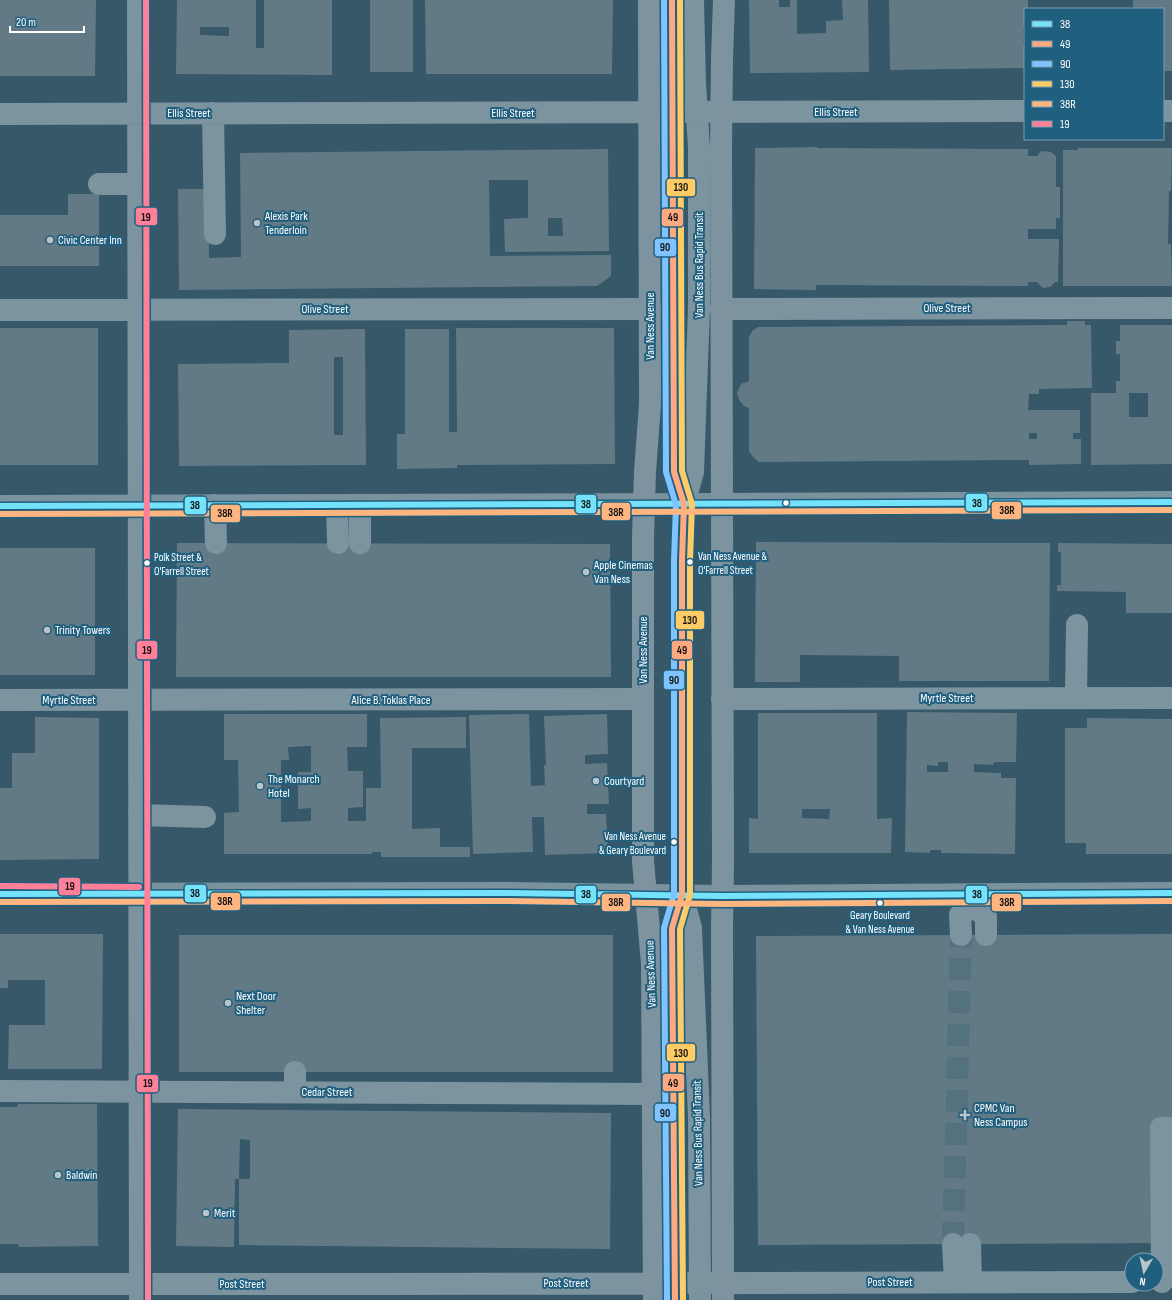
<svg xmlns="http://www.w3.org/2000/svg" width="1172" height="1300" viewBox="0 0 1172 1300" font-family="'Sofia Sans Condensed',sans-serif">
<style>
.building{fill:#617a86;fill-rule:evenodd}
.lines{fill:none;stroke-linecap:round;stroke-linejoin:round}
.minor-tunnel{stroke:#547180;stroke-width:22;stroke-dasharray:22 11;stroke-linecap:butt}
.minor{stroke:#7c94a0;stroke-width:22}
.major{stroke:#7a929e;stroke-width:22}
.highway{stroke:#7d94a0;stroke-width:22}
.bus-1-casing{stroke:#215f7e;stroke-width:9}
.bus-2-casing{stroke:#215f7e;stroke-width:9}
.bus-3-casing{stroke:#215f7e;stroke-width:9}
.bus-4-casing{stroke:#215f7e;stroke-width:9}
.bus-5-casing{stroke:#215f7e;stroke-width:9}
.bus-6-casing{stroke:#215f7e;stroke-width:9}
.bus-1{stroke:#73e2fa;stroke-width:6}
.bus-2{stroke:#ffa980;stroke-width:6}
.bus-3{stroke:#80c4ff;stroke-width:6}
.bus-4{stroke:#fdcc66;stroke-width:6}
.bus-5{stroke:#ffb580;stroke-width:6}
.bus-6{stroke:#ff8098;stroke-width:6}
.poi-dot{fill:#b9c5ca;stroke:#215f7e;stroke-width:1.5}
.bus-dot{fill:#fff;stroke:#215f7e;stroke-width:1.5}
.labels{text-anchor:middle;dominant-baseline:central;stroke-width:4;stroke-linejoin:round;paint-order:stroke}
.bus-label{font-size:11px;fill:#fff;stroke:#215f7e;text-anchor:start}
.street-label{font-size:12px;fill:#fff;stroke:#215f7e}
.poi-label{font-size:12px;fill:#fff;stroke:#215f7e;text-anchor:start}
.line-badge{stroke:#215f7e;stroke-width:1.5}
.pale-badge-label{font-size:11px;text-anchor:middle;font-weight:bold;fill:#111}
</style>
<rect width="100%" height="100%" fill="#365869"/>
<path class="building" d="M 0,0 L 96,0 L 95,76 L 0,76 Z
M 177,0 L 256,0 L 256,48 L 264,48 L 264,0 L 332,0 L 332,75 L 176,74 ZM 200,27 L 229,27 L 229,36 L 200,35 Z
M 370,0 L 413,0 L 413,72 L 370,72 Z
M 425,0 L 613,0 L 612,74 L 426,74 Z
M 749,0 L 779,0 L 779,7 L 790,7 L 790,0 L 797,0 L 797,34 L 826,33 L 826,21 L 843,20 L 842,0 L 868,0 L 869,72 L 750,73 Z
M 889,0 L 1028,0 L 1028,9 L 1025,9 L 1025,26 L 1023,26 L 1023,46 L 1025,46 L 1025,68 L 890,70 Z
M 1133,0 L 1172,0 L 1172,71 L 1163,71 L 1163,9 L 1133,9 Z
M 818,147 L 817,148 L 1028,149 L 1028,156 L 1037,156 L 1041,151 L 1051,152 L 1056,156 L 1056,187 L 1060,187 L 1060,218 L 1056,218 L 1056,229 L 1028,229 L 1028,239 L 1059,239 L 1058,282 L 1055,282 L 1050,287 L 1043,288 L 1037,282 L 1028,282 L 1028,286 L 816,285 L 816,290 L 754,289 L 755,148 Z
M 1078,148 L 1172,148 L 1171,191 L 1169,191 L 1168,244 L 1171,244 L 1172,286 L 1063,286 L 1063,150 L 1078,150 Z
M 608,149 L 609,251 L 505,252 L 504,219 L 528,218 L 528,180 L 489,180 L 490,256 L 611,255 L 611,276 L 597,286 L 179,290 L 178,189 L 208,189 L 209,258 L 241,257 L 240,153 ZM 548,218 L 562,218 L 563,236 L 548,236 Z
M 68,194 L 99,194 L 99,266 L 0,266 L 0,215 L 68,215 Z
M 1067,321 L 1085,321 L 1085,325 L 1091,325 L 1092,388 L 1039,389 L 1039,394 L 1029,394 L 1028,410 L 1080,410 L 1080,433 L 1073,433 L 1073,439 L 1081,439 L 1081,464 L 1029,465 L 1029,460 L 759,462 L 753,457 L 749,451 L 749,408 L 744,406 L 739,400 L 737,393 L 741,384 L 749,381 L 749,337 L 753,330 L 758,327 L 1067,325 ZM 1029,433 L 1037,433 L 1037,439 L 1029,439 Z
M 1120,325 L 1172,325 L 1172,464 L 1091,465 L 1091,393 L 1116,393 L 1116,381 L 1120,381 L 1120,354 L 1116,354 L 1116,341 L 1120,341 ZM 1129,393 L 1148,393 L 1148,417 L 1129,417 Z
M 0,328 L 98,328 L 98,465 L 0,465 Z
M 456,328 L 614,328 L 615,464 L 457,465 L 457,468 L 397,469 L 397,434 L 405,434 L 405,329 L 449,329 L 449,432 L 457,432 Z
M 365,329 L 366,465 L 179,466 L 178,364 L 289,363 L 289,330 ZM 334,357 L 343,357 L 343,435 L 334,435 Z
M 756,542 L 1050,543 L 1049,681 L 899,681 L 899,656 L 800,655 L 800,682 L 755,682 Z
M 177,543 L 610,544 L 611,677 L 176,677 Z
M 1058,543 L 1172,544 L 1172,613 L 1126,613 L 1126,592 L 1057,591 L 1057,585 L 1061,585 L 1061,552 L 1058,552 Z
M 0,548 L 95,548 L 95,675 L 0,675 Z
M 907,712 L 1017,713 L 1016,762 L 994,762 L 993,765 L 974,764 L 974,772 L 1001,773 L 1001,778 L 1016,778 L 1015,854 L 941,853 L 941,850 L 930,850 L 930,853 L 905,852 ZM 938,762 L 948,762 L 948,772 L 927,772 L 927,765 L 938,766 Z
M 758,713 L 877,713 L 877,819 L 892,818 L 891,853 L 749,853 L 749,818 L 758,819 ZM 802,809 L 830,809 L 829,819 L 802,818 Z
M 224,714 L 367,714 L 367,747 L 347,747 L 348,771 L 363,771 L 363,807 L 348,808 L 348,821 L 366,821 L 366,788 L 381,788 L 380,718 L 466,717 L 466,748 L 412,748 L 412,829 L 440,828 L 440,847 L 470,847 L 470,857 L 381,857 L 381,852 L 372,852 L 372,854 L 224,854 L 224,813 L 239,812 L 238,760 L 224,760 ZM 311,746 L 311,772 L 298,772 L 298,809 L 311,808 L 311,821 L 281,822 L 281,760 L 289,760 L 288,747 Z
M 529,714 L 531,786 L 545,785 L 544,765 L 546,765 L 544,716 L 607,714 L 608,754 L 585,755 L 585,764 L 607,763 L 609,804 L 587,804 L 587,814 L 606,814 L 608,853 L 545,855 L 544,817 L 532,817 L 533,852 L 473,854 L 469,715 Z
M 35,717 L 99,718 L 99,859 L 0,860 L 0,788 L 12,788 L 12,753 L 35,753 Z
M 1087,718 L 1172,719 L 1172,854 L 1086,854 L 1086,843 L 1065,843 L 1065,728 L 1087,728 Z
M 0,934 L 103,934 L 102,1069 L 8,1069 L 9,1025 L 45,1025 L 45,980 L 8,980 L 8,988 L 0,988 Z
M 1172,934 L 1172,1243 L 758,1245 L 756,936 Z
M 179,935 L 613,935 L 613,1072 L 179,1072 Z
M 18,1104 L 97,1104 L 98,1246 L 19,1247 L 18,1244 L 0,1244 L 0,1107 L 17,1107 Z
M 178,1109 L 611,1113 L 610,1249 L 239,1245 L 239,1179 L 250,1179 L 250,1140 L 240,1139 L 239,1179 L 235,1179 L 234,1247 L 176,1246 Z"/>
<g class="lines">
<path class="minor-tunnel" d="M 953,1244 L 961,935"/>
<path class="minor" d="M 138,0 L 140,1300
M 672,0 L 674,472 L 684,504
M 693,0 L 695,83 L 699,148 L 699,309 L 693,472 L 684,504 L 683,537 L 682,895 L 691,928 L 699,1117 L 700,1300
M 1163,111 L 1172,111
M 213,113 L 215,234
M 0,114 L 1025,111
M 99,184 L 139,184
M 721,309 L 1172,308
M 0,310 L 651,309
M 215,505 L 216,543
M 337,505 L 338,543
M 360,543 L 360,505
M 1076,698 L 1077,625
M 722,699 L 1172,698
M 0,700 L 643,699
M 139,815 L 205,817
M 973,907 L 986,916 L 986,935
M 961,935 L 960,915 L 973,907
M 0,1091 L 653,1094
M 295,1092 L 295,1072
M 953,1244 L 955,1282
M 970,1244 L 971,1282
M 1162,1282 L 1161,1128 L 1172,1128
M 0,1284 L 373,1284 L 1132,1282
M 675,1300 L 672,928 L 682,895"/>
<path class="major" d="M 0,506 L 722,504 L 1172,502
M 0,894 L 501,893 L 722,896 L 1172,893"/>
<path class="highway" d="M 649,0 L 650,404 L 645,472 L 643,537 L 643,861 L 652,963 L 654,1300
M 723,1300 L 722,928 L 723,862 L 721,148 L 722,59 L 724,0"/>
<defs>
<path id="bus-1" d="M 0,506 L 1172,502
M 0,894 L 501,893 L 722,896 L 1172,893"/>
<path id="bus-2" d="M 672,0 L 674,472 L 684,504 L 682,561 L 682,895 L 672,928 L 675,1300"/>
<path id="bus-3" d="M 664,0 L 666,472 L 676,505 L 674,561 L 674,894 L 664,928 L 667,1300"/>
<path id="bus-4" d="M 680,0 L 682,471 L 692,504 L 690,561 L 690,895 L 680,929 L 683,1300"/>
<path id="bus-5" d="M 0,514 L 1172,510
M 0,902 L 501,901 L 722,904 L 1172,901"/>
<path id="bus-6" d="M 146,0 L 148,1300
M 0,886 L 139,887"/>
</defs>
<use href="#bus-1" class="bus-1-casing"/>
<use href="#bus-2" class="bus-2-casing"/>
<use href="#bus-3" class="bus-3-casing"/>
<use href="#bus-4" class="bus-4-casing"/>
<use href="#bus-5" class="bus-5-casing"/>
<use href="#bus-6" class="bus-6-casing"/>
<use href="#bus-1" class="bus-1"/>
<use href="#bus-2" class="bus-2"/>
<use href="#bus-3" class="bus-3"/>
<use href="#bus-4" class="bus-4"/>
<use href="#bus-5" class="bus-5"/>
<use href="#bus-6" class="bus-6"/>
</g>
<g class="poi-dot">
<circle cx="257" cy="223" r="4"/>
<circle cx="50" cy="240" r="4"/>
<circle cx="586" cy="572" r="4"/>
<circle cx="47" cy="630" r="4"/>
<circle cx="596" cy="781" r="4"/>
<circle cx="260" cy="786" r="4"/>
<circle cx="228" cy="1003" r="4"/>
<path d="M963 1109h4v4h4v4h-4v4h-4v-4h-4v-4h4z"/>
<circle cx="58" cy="1175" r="4"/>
<circle cx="206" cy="1213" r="4"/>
</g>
<g class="bus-dot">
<circle cx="786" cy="503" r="3.5"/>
<circle cx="690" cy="562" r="3.5"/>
<circle cx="147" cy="563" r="3.5"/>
<circle cx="674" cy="842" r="3.5"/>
<circle cx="880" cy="903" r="3.5"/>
</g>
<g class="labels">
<g class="bus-label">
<text x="698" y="556">Van Ness Avenue &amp;<tspan x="698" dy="14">O'Farrell Street</tspan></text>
<text x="154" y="557">Polk Street &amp;<tspan x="154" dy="14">O'Farrell Street</tspan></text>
<text x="666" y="836" text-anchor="end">Van Ness Avenue<tspan x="666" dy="14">&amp; Geary Boulevard</tspan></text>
<text x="880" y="915" text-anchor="middle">Geary Boulevard<tspan x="880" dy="14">&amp; Van Ness Avenue</tspan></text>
</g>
<g class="street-label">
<text x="836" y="112">Ellis Street</text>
<text x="189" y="113">Ellis Street</text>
<text x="513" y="113">Ellis Street</text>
<text transform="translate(699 265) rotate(-90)">Van Ness Bus Rapid Transit</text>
<text x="947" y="308">Olive Street</text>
<text x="325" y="309">Olive Street</text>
<text transform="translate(650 326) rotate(-90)">Van Ness Avenue</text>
<text transform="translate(643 650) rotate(-90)">Van Ness Avenue</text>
<text x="947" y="698">Myrtle Street</text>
<text x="69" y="700">Myrtle Street</text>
<text x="391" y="700">Alice B. Toklas Place</text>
<text transform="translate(651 974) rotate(-92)">Van Ness Avenue</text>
<text x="327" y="1092">Cedar Street</text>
<text transform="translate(698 1133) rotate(-91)">Van Ness Bus Rapid Transit</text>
<text x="890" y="1282">Post Street</text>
<text x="566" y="1283">Post Street</text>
<text x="242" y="1284">Post Street</text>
</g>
<g class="poi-label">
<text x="265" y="216">Alexis Park<tspan x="265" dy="14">Tenderloin</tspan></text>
<text x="58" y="240">Civic Center Inn</text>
<text x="594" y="565">Apple Cinemas<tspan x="594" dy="14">Van Ness</tspan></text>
<text x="55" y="630">Trinity Towers</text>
<text x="268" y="779">The Monarch<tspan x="268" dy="14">Hotel</tspan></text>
<text x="604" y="781">Courtyard</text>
<text x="236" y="996">Next Door<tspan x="236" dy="14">Shelter</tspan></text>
<text x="974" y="1108">CPMC Van<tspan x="974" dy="14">Ness Campus</tspan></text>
<text x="66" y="1175">Baldwin</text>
<text x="214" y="1213">Merit</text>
</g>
</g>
<g class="line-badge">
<rect x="666" y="178" width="30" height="19" rx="4" fill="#fdcc66"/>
<rect x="135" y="207" width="23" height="19" rx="4" fill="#ff8098"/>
<rect x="661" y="208" width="23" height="19" rx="4" fill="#ffa980"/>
<rect x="654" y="238" width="23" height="19" rx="4" fill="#80c4ff"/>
<rect x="965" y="493" width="23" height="19" rx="4" fill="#73e2fa"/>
<rect x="575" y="494" width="22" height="20" rx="4" fill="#73e2fa"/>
<rect x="184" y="496" width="23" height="19" rx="4" fill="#73e2fa"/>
<rect x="991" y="501" width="31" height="19" rx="4" fill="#ffb580"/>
<rect x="601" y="502" width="30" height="19" rx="4" fill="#ffb580"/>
<rect x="210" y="504" width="31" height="19" rx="4" fill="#ffb580"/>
<rect x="675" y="610" width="30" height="20" rx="4" fill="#fdcc66"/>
<rect x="671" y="640" width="22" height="20" rx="4" fill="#ffa980"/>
<rect x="136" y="640" width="22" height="20" rx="4" fill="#ff8098"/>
<rect x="663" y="670" width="22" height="20" rx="4" fill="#80c4ff"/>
<rect x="58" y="877" width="23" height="19" rx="4" fill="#ff8098"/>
<rect x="184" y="884" width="23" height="19" rx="4" fill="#73e2fa"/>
<rect x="575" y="885" width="22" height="19" rx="4" fill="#73e2fa"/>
<rect x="965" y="885" width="23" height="19" rx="4" fill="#73e2fa"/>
<rect x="210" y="892" width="31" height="19" rx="4" fill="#ffb580"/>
<rect x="991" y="893" width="31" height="19" rx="4" fill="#ffb580"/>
<rect x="601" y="893" width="30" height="19" rx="4" fill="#ffb580"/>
<rect x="666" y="1043" width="30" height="19" rx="4" fill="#fdcc66"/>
<rect x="662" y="1073" width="23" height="19" rx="4" fill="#ffa980"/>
<rect x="136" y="1074" width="23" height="19" rx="4" fill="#ff8098"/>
<rect x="654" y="1103" width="23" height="19" rx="4" fill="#80c4ff"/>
</g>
<g class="pale-badge-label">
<text x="681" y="191">130</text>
<text x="146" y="221">19</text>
<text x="673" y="221">49</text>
<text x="665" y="251">90</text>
<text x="977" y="507">38</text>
<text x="586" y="508">38</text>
<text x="195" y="509">38</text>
<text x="1007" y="514">38R</text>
<text x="616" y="516">38R</text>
<text x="225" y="517">38R</text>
<text x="690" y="624">130</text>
<text x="682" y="654">49</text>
<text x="147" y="654">19</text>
<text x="674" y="684">90</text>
<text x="70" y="890">19</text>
<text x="195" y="897">38</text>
<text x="586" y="898">38</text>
<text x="977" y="898">38</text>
<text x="225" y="905">38R</text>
<text x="1007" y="906">38R</text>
<text x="616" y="906">38R</text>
<text x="681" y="1057">130</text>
<text x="673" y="1087">49</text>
<text x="148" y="1087">19</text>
<text x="665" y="1117">90</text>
</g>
<rect x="1024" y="8" width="140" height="132" fill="#215f7e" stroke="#7a9fb2"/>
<rect x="1032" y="21" width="20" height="6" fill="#73e2fa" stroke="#7a9fb2"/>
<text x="1060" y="28" font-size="12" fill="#ffffff">38</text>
<rect x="1032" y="41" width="20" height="6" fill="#ffa980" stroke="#7a9fb2"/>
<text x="1060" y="48" font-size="12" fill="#ffffff">49</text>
<rect x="1032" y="61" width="20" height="6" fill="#80c4ff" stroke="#7a9fb2"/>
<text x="1060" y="68" font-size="12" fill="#ffffff">90</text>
<rect x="1032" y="81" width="20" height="6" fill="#fdcc66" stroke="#7a9fb2"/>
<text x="1060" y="88" font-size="12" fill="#ffffff">130</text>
<rect x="1032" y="101" width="20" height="6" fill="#ffb580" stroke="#7a9fb2"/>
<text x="1060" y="108" font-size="12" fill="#ffffff">38R</text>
<rect x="1032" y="121" width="20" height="6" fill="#ff8098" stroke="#7a9fb2"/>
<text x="1060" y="128" font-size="12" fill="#ffffff">19</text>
<g transform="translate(1144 1272) rotate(189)"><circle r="19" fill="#215f7e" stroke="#7a9fb2"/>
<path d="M0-3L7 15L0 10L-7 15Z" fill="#b9c5ca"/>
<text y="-6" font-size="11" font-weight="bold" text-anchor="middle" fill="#ffffff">N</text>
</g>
<path d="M10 26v6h74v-6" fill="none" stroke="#ffffff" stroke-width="2"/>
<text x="16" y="26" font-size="12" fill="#ffffff" stroke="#215f7e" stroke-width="3" paint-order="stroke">20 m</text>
</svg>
